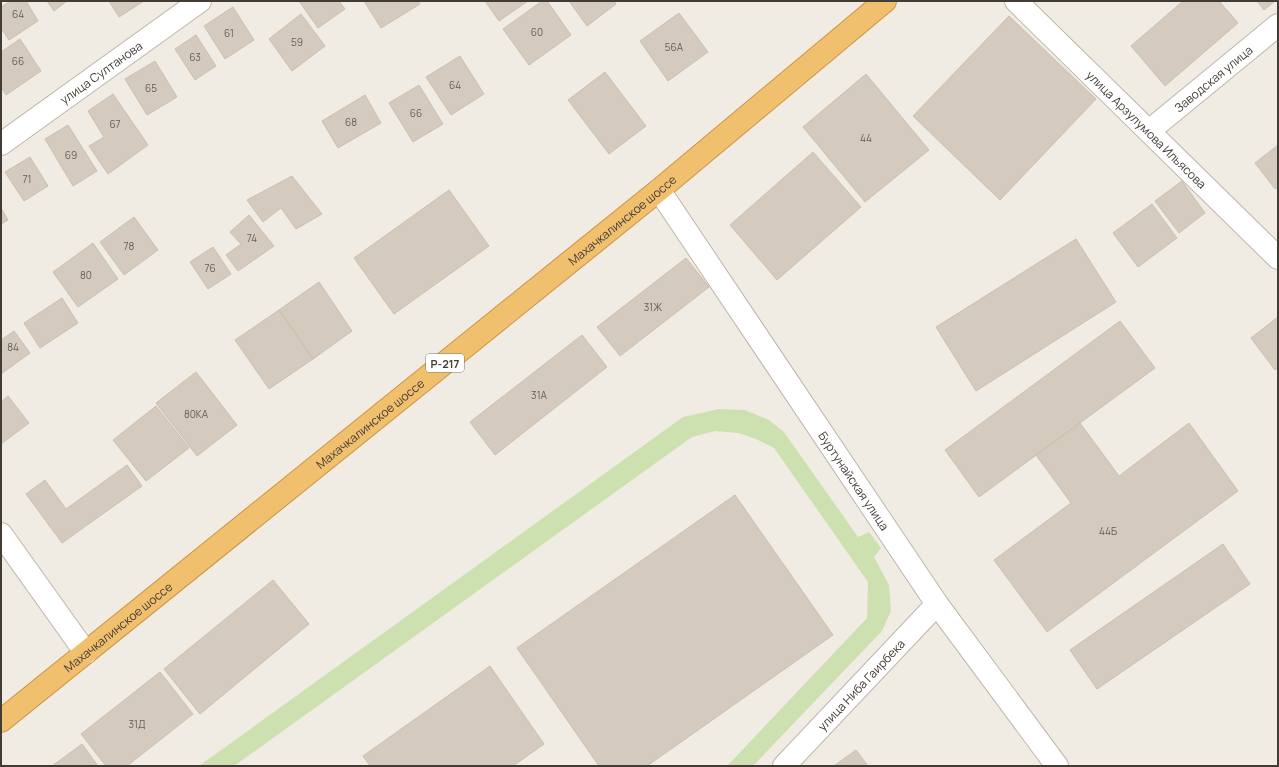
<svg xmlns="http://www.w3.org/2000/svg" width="1279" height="767" viewBox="0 0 1279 767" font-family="Manrope,sans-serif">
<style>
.green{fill:#cde1b0}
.building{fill:#d4cabe;stroke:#cbbfae}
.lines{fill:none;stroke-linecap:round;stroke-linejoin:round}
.minor-casing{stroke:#beb6ab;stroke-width:24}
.highway-casing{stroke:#ce9440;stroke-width:24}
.minor{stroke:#fff;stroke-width:22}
.highway{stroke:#f1c06f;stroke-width:22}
.labels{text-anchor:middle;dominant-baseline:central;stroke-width:3;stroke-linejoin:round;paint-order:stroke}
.number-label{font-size:10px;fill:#666057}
.shield{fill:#fff;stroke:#7b7672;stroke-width:1}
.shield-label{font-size:11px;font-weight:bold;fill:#423c35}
.street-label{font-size:12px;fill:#423c35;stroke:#fff}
</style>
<rect width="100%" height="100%" fill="#f0ece4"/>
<path class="green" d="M 719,409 L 745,410 L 769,420 L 784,432 L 858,537 L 869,532 L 881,548 L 874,557 L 889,585 L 891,611 L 882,631 L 753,766 L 727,766 L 867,618 L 868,582 L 774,448 L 756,439 L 738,433 L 715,431 L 692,437 L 234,766 L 199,766 L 683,417 Z"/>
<path class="building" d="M 11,1 L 26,1 L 38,21 L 9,40 L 1,28 L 1,7 Z
M 47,1 L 67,1 L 54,11 Z
M 109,1 L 144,1 L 119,17 Z
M 299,1 L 339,1 L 345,9 L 318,28 Z
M 364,1 L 418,1 L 420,4 L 381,28 Z
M 485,1 L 528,1 L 499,21 Z
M 542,1 L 547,1 L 571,35 L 529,65 L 503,29 Z
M 569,1 L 614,1 L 616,4 L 587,26 Z
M 1183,1 L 1219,1 L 1238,23 L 1165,86 L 1131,46 Z
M 1257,1 L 1275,1 L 1264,10 Z
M 233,7 L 254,40 L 225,59 L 204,26 Z
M 679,13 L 708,52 L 668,81 L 640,41 Z
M 301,14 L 325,46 L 292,71 L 269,39 Z
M 1009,16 L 1096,99 L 1000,200 L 913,116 Z
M 196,35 L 216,66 L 195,80 L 175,49 Z
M 20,39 L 41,71 L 6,95 L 1,87 L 1,52 Z
M 460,56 L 484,94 L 451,115 L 426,77 Z
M 155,61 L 177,97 L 147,115 L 125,79 Z
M 605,72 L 646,126 L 609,154 L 568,100 Z
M 866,74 L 929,150 L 865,202 L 803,127 Z
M 419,85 L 443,124 L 413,142 L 389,103 Z
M 113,94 L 148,145 L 108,174 L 89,146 L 104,137 L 88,111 Z
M 365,95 L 381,123 L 338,148 L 322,121 Z
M 68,125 L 97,171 L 73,186 L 45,139 Z
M 1278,145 L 1278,187 L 1275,189 L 1255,163 Z
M 813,152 L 861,207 L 777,280 L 730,225 Z
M 30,157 L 48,186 L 24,201 L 5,172 Z
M 292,176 L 322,214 L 296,229 L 281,208 L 263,222 L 247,200 Z
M 1182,181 L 1205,213 L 1179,233 L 1155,201 Z
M 449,190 L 489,246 L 394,314 L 354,258 Z
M 1152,204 L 1177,238 L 1138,267 L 1113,233 Z
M 1,208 L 8,220 L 1,224 Z
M 249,215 L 274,246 L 238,271 L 226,255 L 241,244 L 230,232 Z
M 134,217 L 158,250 L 124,275 L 100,242 Z
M 1076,239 L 1116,302 L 976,391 L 936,327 Z
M 93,243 L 118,279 L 78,307 L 53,272 Z
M 213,247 L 231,274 L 208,289 L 190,262 Z
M 686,258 L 709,287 L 620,356 L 597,327 Z
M 319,282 L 352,331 L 313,359 L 279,310 Z
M 62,298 L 78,323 L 40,348 L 24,323 Z
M 279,310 L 313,359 L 269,389 L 235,340 Z
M 1278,317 L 1278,368 L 1275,370 L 1251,338 Z
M 1120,321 L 1155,368 L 979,497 L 945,450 Z
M 14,331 L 30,353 L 1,374 L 1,340 Z
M 582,335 L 607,367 L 495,455 L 470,422 Z
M 196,372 L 237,425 L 197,456 L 156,403 Z
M 8,396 L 29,423 L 1,444 L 1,402 Z
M 156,406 L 189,448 L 146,481 L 113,440 Z
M 1080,423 L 1119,476 L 1189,423 L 1238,491 L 1047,632 L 994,560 L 1071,503 L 1036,455 Z
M 127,465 L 142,486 L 62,543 L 26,494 L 45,480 L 66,509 Z
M 735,495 L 833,635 L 647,766 L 599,766 L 517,648 Z
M 1223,544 L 1250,584 L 1097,689 L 1070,650 Z
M 273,580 L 309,624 L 200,714 L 164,669 Z
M 490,666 L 544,744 L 513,766 L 370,766 L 363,756 Z
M 160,672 L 193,714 L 127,766 L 106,766 L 81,734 Z
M 82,744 L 98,766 L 52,766 Z
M 856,750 L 868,766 L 834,766 Z"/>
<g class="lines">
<defs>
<g id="minor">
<path id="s1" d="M 1016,1 L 1278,258"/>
<path id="s2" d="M 1149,131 L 1278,25"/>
<path id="s3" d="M 1,144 L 200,1"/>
<path id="s4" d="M 659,190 L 937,604 L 1057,766"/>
<path d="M 1,534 L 86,653"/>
<path id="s5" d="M 784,766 L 937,604"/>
</g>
<g id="highway">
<path id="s6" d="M 1,721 L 659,190 L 885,1"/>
</g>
</defs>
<use href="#minor" class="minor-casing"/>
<use href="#highway" class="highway-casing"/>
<use href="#minor" class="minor"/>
<use href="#highway" class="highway"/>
</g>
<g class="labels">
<g class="number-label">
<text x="18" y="14">64</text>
<text x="537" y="32">60</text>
<text x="229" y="33">61</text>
<text x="297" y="42">59</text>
<text x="674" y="47">56А</text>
<text x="195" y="57">63</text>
<text x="18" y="61">66</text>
<text x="455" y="85">64</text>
<text x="151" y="88">65</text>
<text x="416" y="113">66</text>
<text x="351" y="122">68</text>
<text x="115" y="124">67</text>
<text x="866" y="138">44</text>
<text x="71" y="155">69</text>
<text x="27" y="179">71</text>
<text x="252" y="238">74</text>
<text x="129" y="246">78</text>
<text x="210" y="268">76</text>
<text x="86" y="275">80</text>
<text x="653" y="307">31Ж</text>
<text x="13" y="347">84</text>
<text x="539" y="395">31А</text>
<text x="196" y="414">80КА</text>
<text x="1108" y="531">44Б</text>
<text x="137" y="724">31Д</text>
</g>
<rect class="shield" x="426" y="354" width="38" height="18" rx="3"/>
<g class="shield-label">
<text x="445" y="363">Р-217</text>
</g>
<g class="street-label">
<text stroke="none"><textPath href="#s3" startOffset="123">улица Султанова</textPath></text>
<text stroke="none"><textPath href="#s2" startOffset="83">Заводская улица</textPath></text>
<text stroke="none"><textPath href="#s1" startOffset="183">улица Арзулумова Ильясова</textPath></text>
<text stroke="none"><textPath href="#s6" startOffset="798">Махачкалинское шоссе</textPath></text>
<text stroke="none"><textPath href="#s6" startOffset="474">Махачкалинское шоссе</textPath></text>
<text stroke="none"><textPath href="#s4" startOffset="350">Буртунайская улица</textPath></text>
<text stroke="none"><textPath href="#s6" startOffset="150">Махачкалинское шоссе</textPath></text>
<text stroke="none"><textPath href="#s5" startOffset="112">улица Ниба Гаирбека</textPath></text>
</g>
</g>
<rect width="1279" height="767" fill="none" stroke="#423c35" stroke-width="4"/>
</svg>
